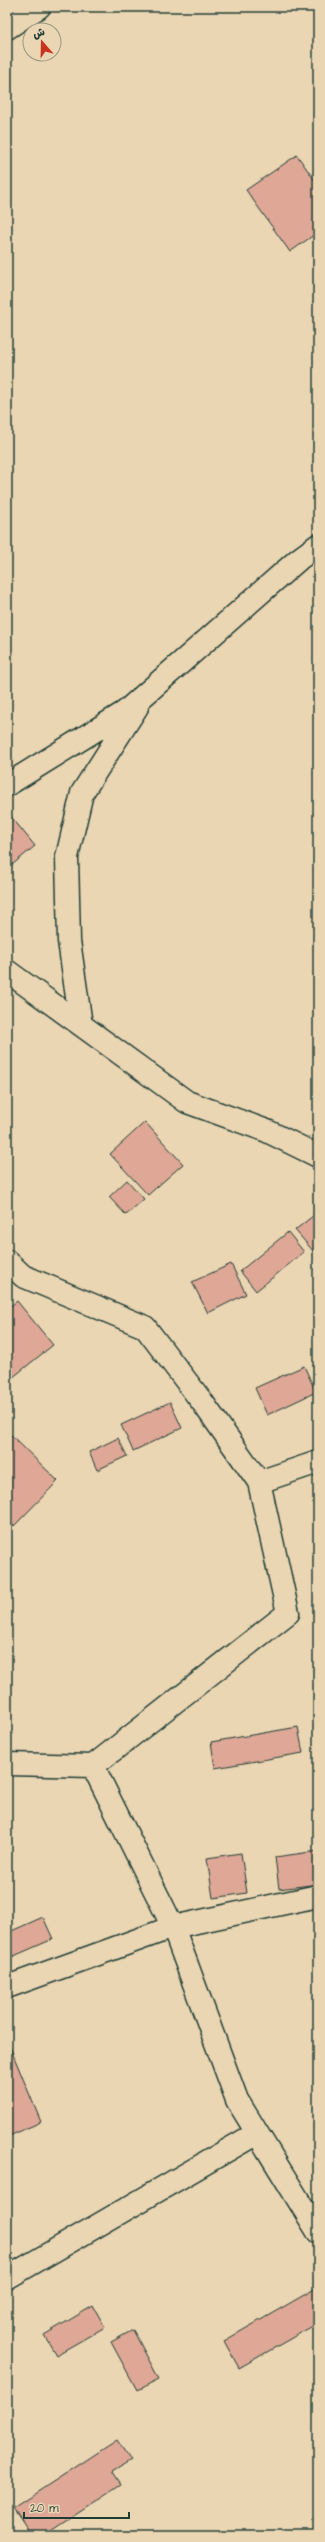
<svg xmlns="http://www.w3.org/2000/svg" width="325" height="2542" viewBox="0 0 325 2542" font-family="'Architects Daughter','Playpen Sans Arabic',sans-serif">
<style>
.building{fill:#dea796;stroke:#1f3d34}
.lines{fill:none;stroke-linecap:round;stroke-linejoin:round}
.minor-casing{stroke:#1f3d34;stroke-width:25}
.minor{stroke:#ebd6b4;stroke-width:22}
</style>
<rect width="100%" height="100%" fill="#ebd6b4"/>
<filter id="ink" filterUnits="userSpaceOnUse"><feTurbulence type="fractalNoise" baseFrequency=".025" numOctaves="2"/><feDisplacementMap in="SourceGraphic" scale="8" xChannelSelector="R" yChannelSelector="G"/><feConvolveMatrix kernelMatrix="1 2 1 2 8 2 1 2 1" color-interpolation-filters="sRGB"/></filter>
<g filter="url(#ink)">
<path class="building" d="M 297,155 L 318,185 L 318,232 L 290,252 L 246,190 Z
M 9,814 L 35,846 L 7,869 L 7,816 Z
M 145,1122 L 183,1164 L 148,1195 L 110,1154 Z
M 127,1180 L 144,1199 L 126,1215 L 109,1197 Z
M 318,1212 L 318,1249 L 314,1252 L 295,1230 Z
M 288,1232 L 304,1252 L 256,1291 L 240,1271 Z
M 231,1264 L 246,1294 L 208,1313 L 192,1282 Z
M 17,1301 L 53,1345 L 12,1378 L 7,1372 L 7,1309 Z
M 304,1366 L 316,1392 L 267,1415 L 255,1388 Z
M 170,1402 L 182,1428 L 133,1451 L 121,1425 Z
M 11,1435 L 58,1481 L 14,1526 L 7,1519 L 7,1440 Z
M 118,1438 L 127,1456 L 97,1470 L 89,1452 Z
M 298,1727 L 303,1753 L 215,1768 L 211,1742 Z
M 318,1851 L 318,1884 L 279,1889 L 275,1857 Z
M 241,1853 L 247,1893 L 213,1898 L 207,1858 Z
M 43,1917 L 53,1939 L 7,1959 L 7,1933 Z
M 7,2040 L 41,2122 L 7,2137 Z
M 318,2287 L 318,2323 L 239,2368 L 224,2341 Z
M 93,2306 L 105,2327 L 56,2355 L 44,2335 Z
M 133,2330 L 159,2379 L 137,2390 L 111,2342 Z
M 117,2440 L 131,2461 L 113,2472 L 121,2484 L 43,2535 L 31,2535 L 13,2508 Z"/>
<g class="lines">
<defs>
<path id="minor" d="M 7,28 L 39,7
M 7,785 L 125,712 L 299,559 L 318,545
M 7,971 L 187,1102 L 267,1131 L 318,1156
M 81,1025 L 69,941 L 67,857 L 82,793 L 137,707
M 7,1261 L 23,1276 L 145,1327 L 203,1403 L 259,1482
M 318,1462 L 259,1482 L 288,1613 L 93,1766 L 173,1927 L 237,2100 L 318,2232
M 7,1764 L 93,1766
M 7,1987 L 173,1927 L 318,1896
M 7,2278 L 257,2133"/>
</defs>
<use href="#minor" class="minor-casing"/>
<use href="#minor" class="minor"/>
</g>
</g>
<rect width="325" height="2542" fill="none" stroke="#ebd6b4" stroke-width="24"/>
<rect x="12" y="12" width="301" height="2518" fill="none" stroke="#1f3d34" stroke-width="1.5" filter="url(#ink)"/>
<g transform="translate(42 42) rotate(340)"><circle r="19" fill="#ebd6b4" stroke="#999981"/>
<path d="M0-3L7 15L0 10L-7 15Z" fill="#c8321e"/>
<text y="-6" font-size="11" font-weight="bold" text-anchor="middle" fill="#1f3d34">ش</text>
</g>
<path d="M24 2512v6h105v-6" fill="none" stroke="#1f3d34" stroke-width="2"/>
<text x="30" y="2512" font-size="12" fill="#1f3d34" stroke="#ebd6b4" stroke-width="3" paint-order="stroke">20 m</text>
</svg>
